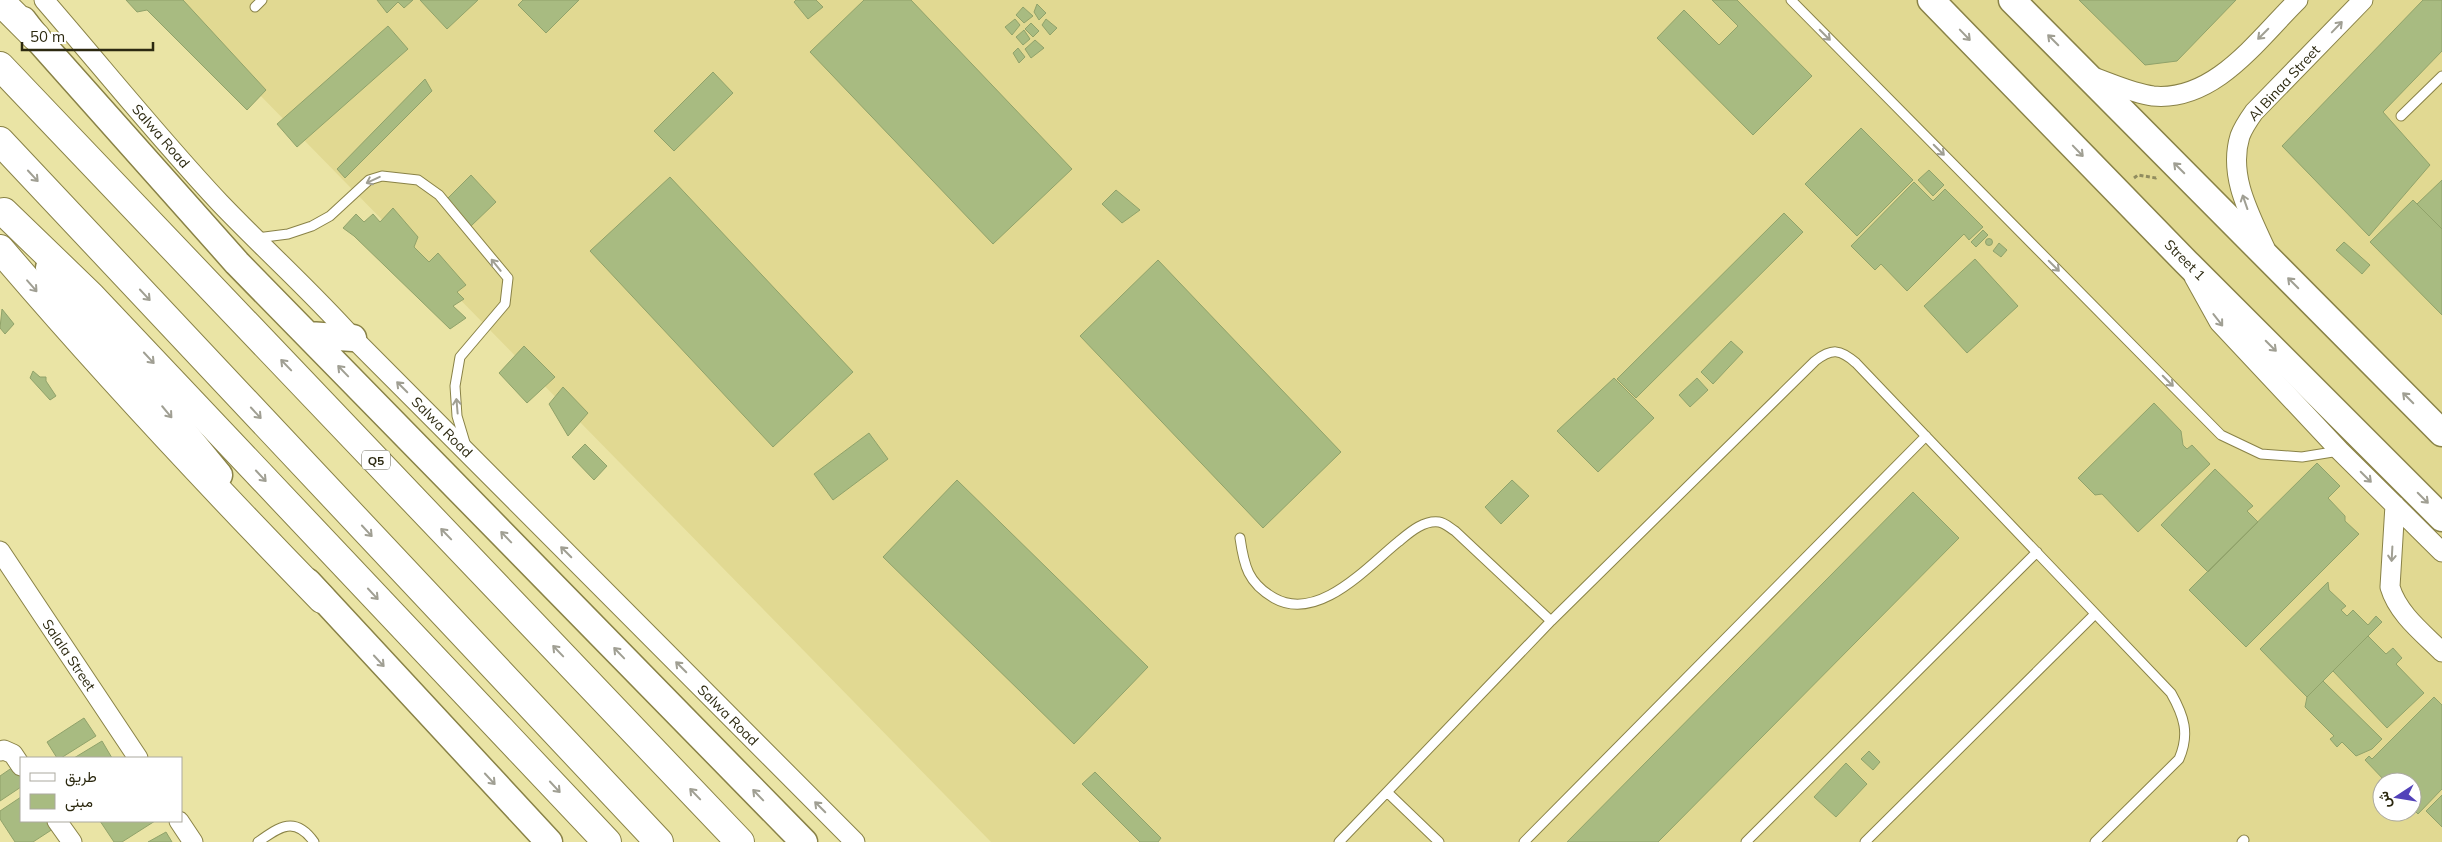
<svg xmlns="http://www.w3.org/2000/svg" width="2442" height="842" viewBox="0 0 2442 842" font-family="Mulish,Vazirmatn,sans-serif">
<style>
.built{fill:#e1d992;fill-rule:evenodd}
.building{fill:#a8bb81;stroke:#90a26a}
.lines{fill:none;stroke-linecap:round;stroke-linejoin:round}
.lane-casing{stroke:#898247;stroke-width:11}
.street-casing{stroke:#898247;stroke-width:21}
.secondary-casing{stroke:#898247;stroke-width:29}
.primary-casing{stroke:#898247;stroke-width:30}
.highway-casing{stroke:#898247;stroke-width:30}
.path{stroke:#918d5f;stroke-width:3;stroke-dasharray:4 2.5;stroke-linecap:butt}
.lane{stroke:#fff;stroke-width:9}
.street{stroke:#fff;stroke-width:19}
.secondary{stroke:#fff;stroke-width:26}
.primary{stroke:#fff;stroke-width:28}
.highway{stroke:#fff;stroke-width:28}
.oneway{stroke:#a09f93}
.labels{text-anchor:middle;dominant-baseline:central;stroke-width:4;stroke-linejoin:round;paint-order:stroke}
.shield{fill:#fff;stroke:#6b6958;stroke-width:1}
.shield-label{font-size:12px;font-weight:bold;fill:#2c2910}
.street-label{font-size:14px;fill:#2c2910;stroke:#fff}
</style>
<rect width="100%" height="100%" fill="#eae4a5"/>
<path class="built" d="M 167,0 L 2442,0 L 2442,842 L 991,842 ZM 2382,782 L 2412,782 L 2412,812 L 2382,812 Z"/>
<path class="building" d="M 126,0 L 183,0 L 266,90 L 247,110 L 147,10 L 137,12 Z
M 377,0 L 413,0 L 404,8 L 398,2 L 387,13 Z
M 420,0 L 478,0 L 447,29 Z
M 523,0 L 579,0 L 546,33 L 518,5 Z
M 796,0 L 816,0 L 823,7 L 808,19 L 794,2 Z
M 864,0 L 911,0 L 1072,169 L 993,244 L 810,52 Z
M 1712,0 L 1737,0 L 1812,76 L 1753,135 L 1657,38 L 1684,10 L 1719,45 L 1738,26 Z
M 2079,0 L 2236,0 L 2177,61 L 2145,65 Z
M 2423,0 L 2442,0 L 2442,51 L 2383,112 L 2430,165 L 2369,236 L 2282,146 Z
M 1037,4 L 1046,13 L 1039,20 L 1034,12 Z
M 1023,7 L 1033,16 L 1024,23 L 1016,15 Z
M 1015,19 L 1020,25 L 1012,35 L 1005,27 Z
M 1046,19 L 1057,28 L 1050,35 L 1042,25 Z
M 1031,23 L 1039,31 L 1033,37 L 1025,29 Z
M 388,26 L 408,49 L 297,147 L 277,124 Z
M 1024,30 L 1030,39 L 1023,45 L 1016,37 Z
M 1035,40 L 1044,48 L 1031,58 L 1025,49 Z
M 1018,48 L 1025,57 L 1019,63 L 1013,53 Z
M 713,72 L 733,93 L 674,151 L 654,131 Z
M 425,79 L 432,91 L 345,178 L 337,169 Z
M 1861,128 L 1913,180 L 1857,236 L 1805,184 Z
M 1929,170 L 1944,185 L 1933,196 L 1918,180 Z
M 471,175 L 496,202 L 471,226 L 447,199 Z
M 670,177 L 853,372 L 773,447 L 590,251 Z
M 2442,180 L 2442,229 L 2417,204 Z
M 1914,182 L 1933,201 L 1945,189 L 1983,227 L 1969,240 L 1964,234 L 1907,291 L 1881,264 L 1875,270 L 1851,246 Z
M 1116,190 L 1140,210 L 1122,223 L 1102,204 Z
M 2413,200 L 2442,229 L 2442,315 L 2370,242 Z
M 393,208 L 418,237 L 414,247 L 429,262 L 438,253 L 466,285 L 457,292 L 464,299 L 453,306 L 466,318 L 450,329 L 354,236 L 343,228 L 356,214 L 364,222 L 373,214 L 380,222 Z
M 1784,213 L 1803,232 L 1636,398 L 1617,379 Z
M 1983,230 L 1988,235 L 1976,247 L 1971,242 Z
M1985.5 242a3.5 3.5 0 1 1 7 0a3.5 3.5 0 1 1-7 0Z
M 2344,242 L 2370,265 L 2362,274 L 2336,250 Z
M 1999,243 L 2007,250 L 2001,257 L 1993,251 Z
M 1975,259 L 2018,306 L 1967,353 L 1924,306 Z
M 1158,260 L 1341,452 L 1263,528 L 1080,336 Z
M 2,309 L 14,324 L 5,334 L 0,328 Z
M 1731,341 L 1743,352 L 1713,384 L 1701,372 Z
M 524,346 L 555,377 L 527,403 L 499,373 Z
M 33,371 L 40,377 L 46,377 L 46,381 L 56,396 L 50,400 L 30,378 Z
M 1614,378 L 1654,418 L 1598,472 L 1557,431 Z
M 1697,378 L 1708,390 L 1690,407 L 1679,395 Z
M 563,387 L 588,413 L 568,436 L 549,404 Z
M 2154,403 L 2181,431 L 2183,445 L 2187,449 L 2192,445 L 2210,464 L 2138,532 L 2102,494 L 2095,495 L 2078,478 Z
M 869,433 L 888,459 L 833,500 L 814,474 Z
M 585,444 L 607,466 L 594,480 L 572,457 Z
M 2317,463 L 2340,486 L 2328,498 L 2345,516 L 2345,521 L 2359,534 L 2246,647 L 2189,590 Z
M 2215,469 L 2253,506 L 2247,511 L 2258,522 L 2208,572 L 2161,525 Z
M 957,480 L 1148,667 L 1074,744 L 883,557 Z
M 1512,480 L 1529,496 L 1501,524 L 1485,507 Z
M 1913,492 L 1959,538 L 1658,842 L 1567,842 Z
M 2328,582 L 2329,590 L 2346,606 L 2341,610 L 2347,616 L 2353,610 L 2368,625 L 2376,616 L 2382,622 L 2307,697 L 2260,649 Z
M 2368,636 L 2386,654 L 2393,648 L 2402,658 L 2396,664 L 2424,693 L 2387,728 L 2333,671 Z
M 2323,681 L 2382,739 L 2372,749 L 2356,756 L 2342,742 L 2337,747 L 2330,739 L 2334,736 L 2305,707 L 2307,697 Z
M 2434,697 L 2442,705 L 2442,789 L 2418,814 L 2412,808 L 2412,782 L 2386,782 L 2365,760 L 2369,756 L 2372,759 Z
M 84,718 L 96,736 L 61,758 L 57,758 L 47,742 Z
M 102,741 L 112,758 L 74,758 Z
M 1869,751 L 1880,762 L 1873,770 L 1861,759 Z
M 1846,763 L 1867,784 L 1836,817 L 1814,797 Z
M 16,765 L 21,774 L 21,787 L 0,801 L 0,776 Z
M 1095,772 L 1161,838 L 1158,842 L 1140,842 L 1082,784 Z
M 2442,795 L 2442,827 L 2426,811 Z
M 21,797 L 21,821 L 52,821 L 56,827 L 33,842 L 15,842 L 0,819 L 0,811 Z
M 100,821 L 155,821 L 122,842 L 114,842 Z
M 166,832 L 172,842 L 148,842 Z"/>
<g class="lines">
<defs>
<path id="lane" d="M 1791,0 L 2221,435 L 2261,454 L 2302,457 L 2339,451
M 255,7 L 262,0
M 2401,116 L 2442,76
M 257,238 L 288,234 L 312,226 L 330,216 L 369,180 L 382,176 L 418,180 L 439,195 L 508,278 L 505,304 L 460,357 L 455,386 L 457,416 L 466,446
M 1240,538 C 1244,566 1248,583 1274,598 C 1318,623 1367,567 1398,542 C 1409,533 1423,520 1439,522 C 1445,523 1450,528 1455,531 L 1551,621
M 1387,792 L 1439,842
M 258,842 C 279,827 295,815 314,842
M 1339,842 L 1551,621 L 1815,361 C 1832,348 1840,349 1856,363 L 2171,693 C 2184,716 2190,734 2179,759 L 2095,842
M 1524,842 L 1926,436
M 1746,842 L 2037,552
M 1865,842 L 2095,614
M 2242,842 L 2244,840"/>
<path id="street" d="M 44,0 C 103,68 159,138 220,203 C 264,249 311,291 353,338 L 855,842
M 2090,76 C 2111,83 2131,93 2153,96 C 2215,102 2258,39 2298,0
M 2265,248 C 2249,213 2228,175 2240,136 C 2243,128 2249,119 2254,112 L 2363,0
M 2194,277 L 2219,322 L 2340,451 L 2442,552
M 2395,505 L 2390,587 C 2398,614 2423,633 2442,652
M 0,551 L 138,758
M 0,751 L 4,750 L 13,754 L 21,766
M 57,821 L 72,842
M 179,821 L 193,842"/>
<path id="secondary" d="M 1931,0 L 2186,262 L 2442,518
M 2012,0 L 2442,433
M 23,20 L 36,37 L 237,263 L 804,842
M 49,268 L 219,475
M 308,335 L 353,338
M 308,582 L 549,842"/>
<path id="primary" d="M 0,1 L 36,37
M 0,249 C 103,370 211,485 322,599"/>
<path id="highway" d="M 0,66 L 740,842
M 0,141 L 659,842
M 4,212 L 91,296 L 607,842"/>
</defs>
<use href="#lane" class="lane-casing"/>
<use href="#street" class="street-casing"/>
<use href="#secondary" class="secondary-casing"/>
<use href="#primary" class="primary-casing"/>
<use href="#highway" class="highway-casing"/>
<path class="path" d="M 2134,178 L 2138,175 L 2156,178 L 2158,176"/>
<use href="#lane" class="lane"/>
<use href="#street" class="street"/>
<use href="#secondary" class="secondary"/>
<use href="#primary" class="primary"/>
<use href="#highway" class="highway"/>
</g>
<defs><path id="oneway-shaft" d="M-6 0H5M1.5-3L5.5 0L1.5 3" fill="none" stroke-width="1.6" stroke-linecap="round" stroke-linejoin="round" transform="scale(1.25)"/></defs>
<g class="oneway">
<use href="#oneway-shaft" transform="translate(2337 27) rotate(-46)"/>
<use href="#oneway-shaft" transform="translate(2263 34) rotate(135)"/>
<use href="#oneway-shaft" transform="translate(1825 35) rotate(45)"/>
<use href="#oneway-shaft" transform="translate(1965 35) rotate(46)"/>
<use href="#oneway-shaft" transform="translate(2053 40) rotate(-135)"/>
<use href="#oneway-shaft" transform="translate(1939 150) rotate(45)"/>
<use href="#oneway-shaft" transform="translate(2078 151) rotate(46)"/>
<use href="#oneway-shaft" transform="translate(2179 168) rotate(-135)"/>
<use href="#oneway-shaft" transform="translate(33 176) rotate(47)"/>
<use href="#oneway-shaft" transform="translate(373 180) rotate(155)"/>
<use href="#oneway-shaft" transform="translate(2245 202) rotate(-109)"/>
<use href="#oneway-shaft" transform="translate(496 265) rotate(-129)"/>
<use href="#oneway-shaft" transform="translate(2054 266) rotate(45)"/>
<use href="#oneway-shaft" transform="translate(2293 283) rotate(-135)"/>
<use href="#oneway-shaft" transform="translate(32 286) rotate(49)"/>
<use href="#oneway-shaft" transform="translate(145 295) rotate(47)"/>
<use href="#oneway-shaft" transform="translate(2218 320) rotate(52)"/>
<use href="#oneway-shaft" transform="translate(2271 346) rotate(45)"/>
<use href="#oneway-shaft" transform="translate(149 358) rotate(47)"/>
<use href="#oneway-shaft" transform="translate(286 365) rotate(-134)"/>
<use href="#oneway-shaft" transform="translate(343 371) rotate(-134)"/>
<use href="#oneway-shaft" transform="translate(2168 381) rotate(45)"/>
<use href="#oneway-shaft" transform="translate(402 387) rotate(-135)"/>
<use href="#oneway-shaft" transform="translate(2408 398) rotate(-135)"/>
<use href="#oneway-shaft" transform="translate(457 406) rotate(-95)"/>
<use href="#oneway-shaft" transform="translate(167 412) rotate(50)"/>
<use href="#oneway-shaft" transform="translate(256 413) rotate(47)"/>
<use href="#oneway-shaft" transform="translate(261 476) rotate(47)"/>
<use href="#oneway-shaft" transform="translate(2366 477) rotate(45)"/>
<use href="#oneway-shaft" transform="translate(2423 498) rotate(45)"/>
<use href="#oneway-shaft" transform="translate(367 531) rotate(47)"/>
<use href="#oneway-shaft" transform="translate(446 534) rotate(-134)"/>
<use href="#oneway-shaft" transform="translate(506 537) rotate(-134)"/>
<use href="#oneway-shaft" transform="translate(566 552) rotate(-135)"/>
<use href="#oneway-shaft" transform="translate(2392 554) rotate(93)"/>
<use href="#oneway-shaft" transform="translate(373 594) rotate(47)"/>
<use href="#oneway-shaft" transform="translate(558 651) rotate(-134)"/>
<use href="#oneway-shaft" transform="translate(619 653) rotate(-134)"/>
<use href="#oneway-shaft" transform="translate(379 661) rotate(47)"/>
<use href="#oneway-shaft" transform="translate(681 667) rotate(-135)"/>
<use href="#oneway-shaft" transform="translate(490 779) rotate(47)"/>
<use href="#oneway-shaft" transform="translate(555 787) rotate(47)"/>
<use href="#oneway-shaft" transform="translate(695 794) rotate(-134)"/>
<use href="#oneway-shaft" transform="translate(758 795) rotate(-134)"/>
<use href="#oneway-shaft" transform="translate(820 807) rotate(-135)"/>
</g>
<g class="labels">
<rect class="shield" x="362" y="450.5" width="28" height="19" rx="4"/>
<g class="shield-label">
<text x="376" y="460">Q5</text>
</g>
<g class="street-label">
<text transform="translate(2284 83) rotate(-47)">Al Binaa Street</text>
<text transform="translate(161 136) rotate(49)">Salwa Road</text>
<text transform="translate(2185 260) rotate(45)">Street 1</text>
<text transform="translate(442 427) rotate(45)">Salwa Road</text>
<text transform="translate(69 655) rotate(56)">Salala Street</text>
<text transform="translate(728 715) rotate(45)">Salwa Road</text>
</g>
</g>
<rect x="20" y="757" width="162" height="65" fill="#ffffff" stroke="#aba99f"/>
<rect x="30" y="773" width="25" height="8" fill="#ffffff" stroke="#aba99f"/>
<text x="65" y="782" font-size="15" fill="#2c2910">طريق</text>
<rect x="30" y="794" width="25" height="15" fill="#a8bb81" stroke="#aba99f"/>
<text x="65" y="807" font-size="15" fill="#2c2910">مبنى</text>
<g transform="translate(2397 797) rotate(258)"><circle r="24" fill="#ffffff" stroke="#aba99f"/>
<path d="M0-4L9 19L0 12L-9 19Z" fill="#5242b9"/>
<text y="-8" font-size="14" font-weight="bold" text-anchor="middle" fill="#2c2910">ش</text>
</g>
<path d="M22 42v8h131v-8" fill="none" stroke="#2c2910" stroke-width="2.5"/>
<text x="30" y="42" font-size="15" fill="#2c2910" stroke="#ffffff" stroke-width="4" paint-order="stroke">50 m</text>
</svg>
